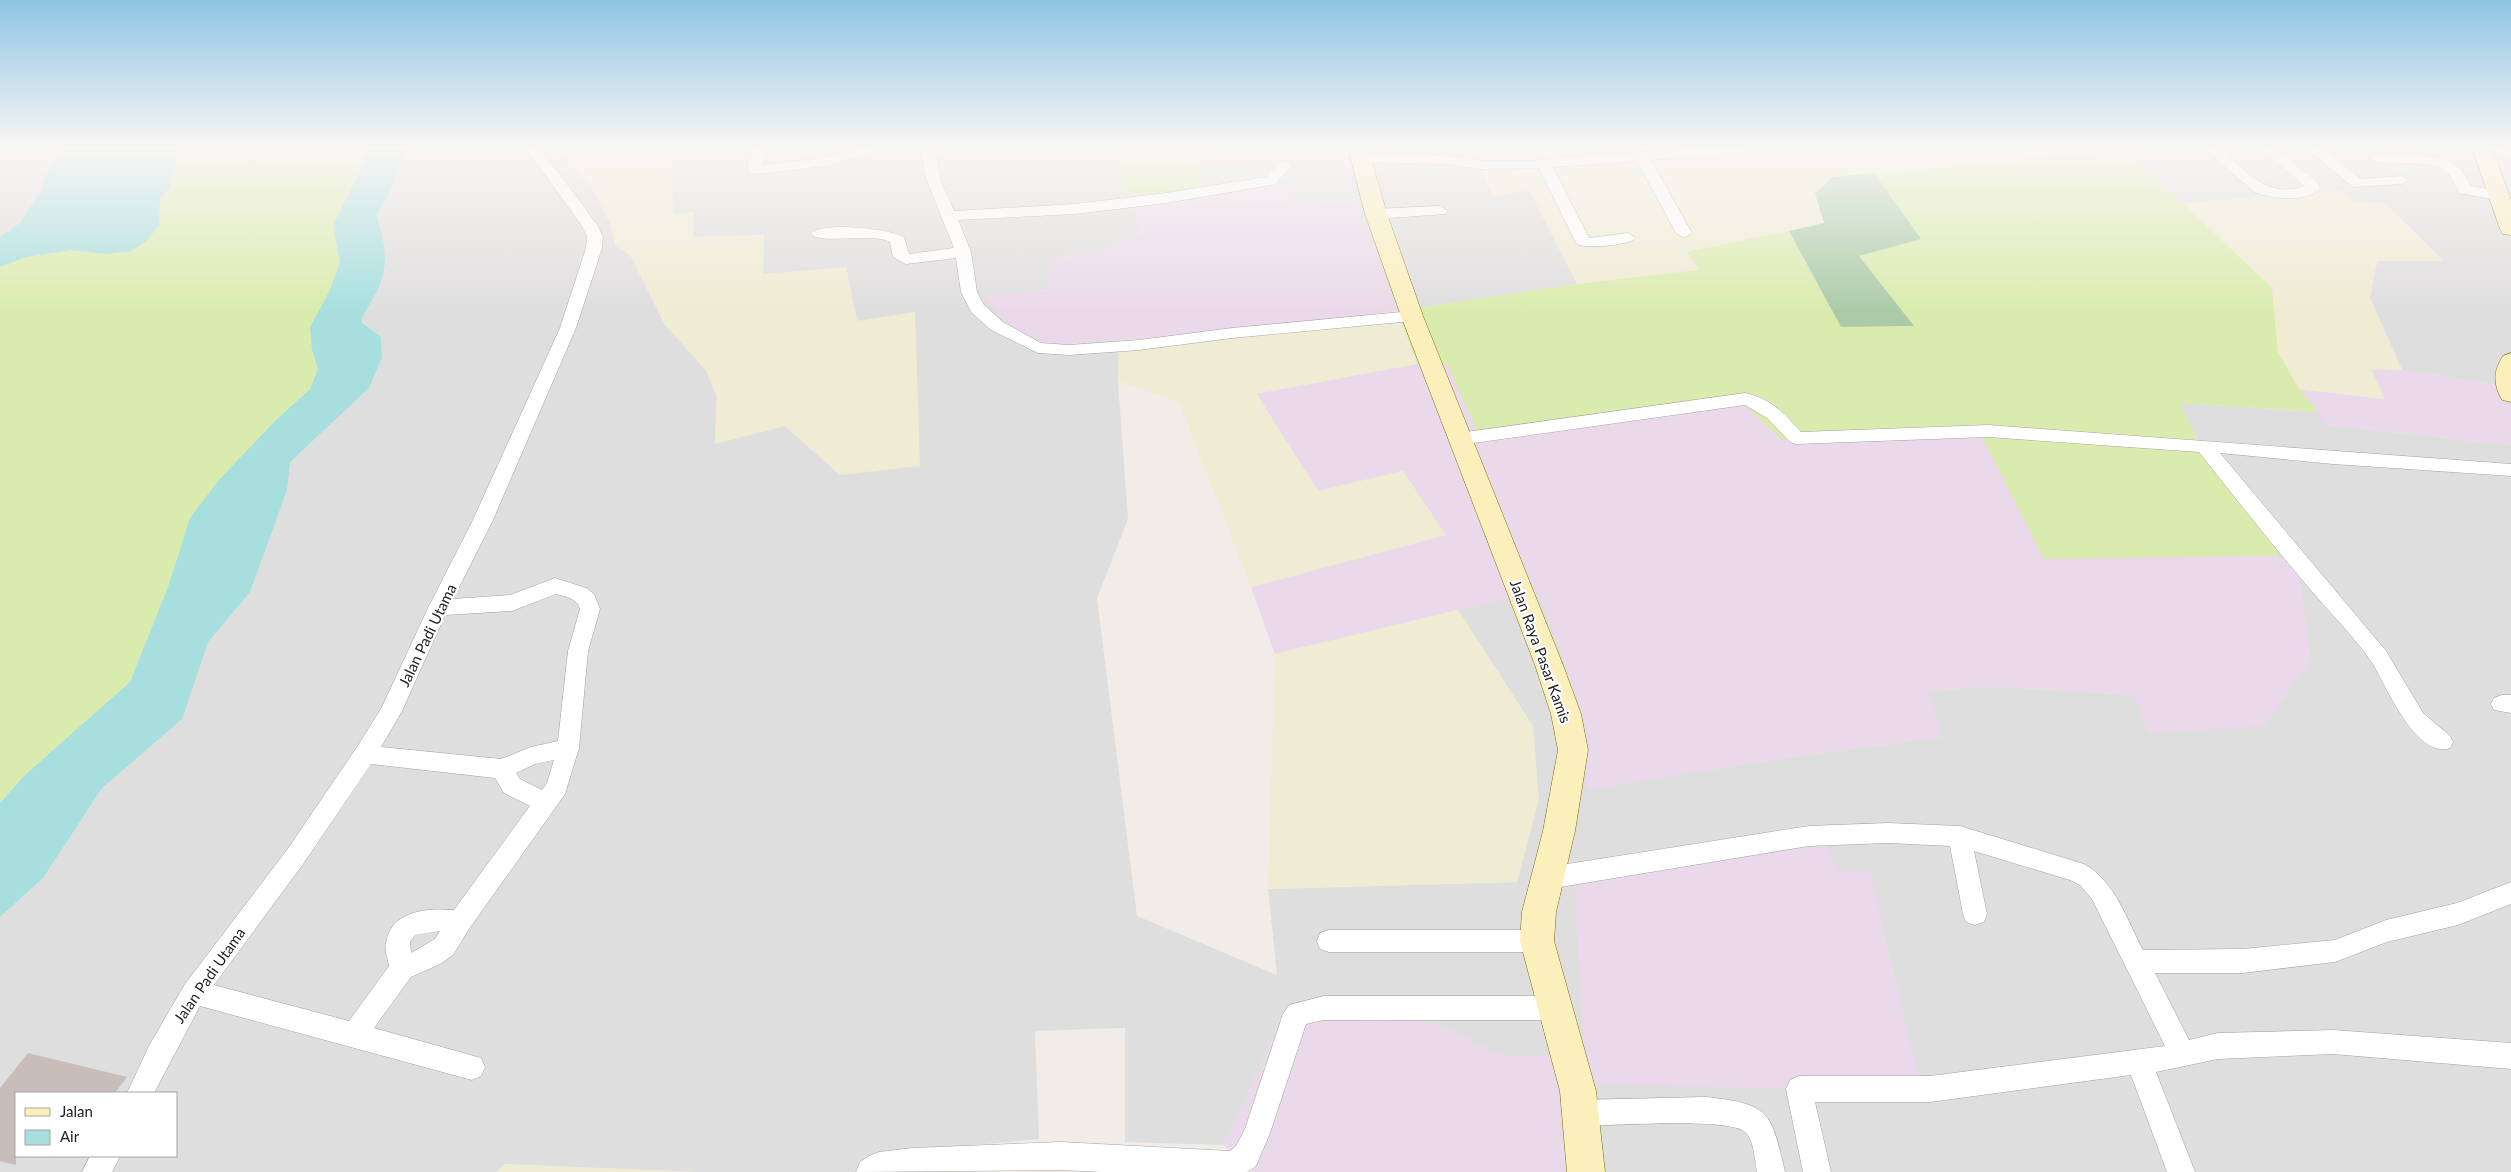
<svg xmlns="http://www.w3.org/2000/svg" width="2511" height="1172" viewBox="0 0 2511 1172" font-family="Lato,sans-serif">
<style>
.residential{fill:#dfdede;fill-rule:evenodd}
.industrial{fill:#ead9ea}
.farmland{fill:#f0ebd3}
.grass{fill:#daecad}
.cemetery{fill:#abcba8}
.water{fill:#a7dfdf}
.building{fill:#c9bdba}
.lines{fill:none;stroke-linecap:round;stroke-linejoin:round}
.street-casing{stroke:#a2a2a2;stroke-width:1}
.secondary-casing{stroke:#7d6e03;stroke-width:1}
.street{fill:#fff;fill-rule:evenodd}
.secondary{fill:#fbefbc;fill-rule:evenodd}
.labels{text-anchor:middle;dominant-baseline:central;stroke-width:4.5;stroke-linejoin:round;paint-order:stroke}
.street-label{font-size:15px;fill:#212121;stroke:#fff}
</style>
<rect width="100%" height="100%" fill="#f1ece7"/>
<path class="residential" d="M 0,148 L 557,148 L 591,186 L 610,223 L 616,246 L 630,254 L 665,325 L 706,370 L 717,397 L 715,443 L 785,426 L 840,475 L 915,313 L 857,321 L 846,268 L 763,274 L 764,235 L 692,237 L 673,214 L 671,148 L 1146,148 L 1142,154 L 1114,162 L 1143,231 L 1112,248 L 1051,259 L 1049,290 L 985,296 L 1025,348 L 1119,340 L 1118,382 L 1128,519 L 1097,598 L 1137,916 L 1277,975 L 1268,889 L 1517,882 L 1533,727 L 1458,610 L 1538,591 L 1567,666 L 1588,789 L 1777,759 L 1942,737 L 1928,691 L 1991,686 L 2133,695 L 2202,450 L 2179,403 L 2318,412 L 2327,425 L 2511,445 L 2511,1172 L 1586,1172 L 1584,1056 L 1499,1055 L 1434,1022 L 1283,1018 L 1223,1145 L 1125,1142 L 1125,1028 L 1035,1031 L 1039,1139 L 922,1150 L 918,1172 L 695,1172 L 505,1164 L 497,1172 L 0,1172 ZM 16,1093 L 176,1093 L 176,1156 L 16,1156 Z
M 1194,148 L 1474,148 L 1493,197 L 1529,189 L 1577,284 L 1398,311 L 1356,199 L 1295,202 L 1202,189 Z
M 2124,148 L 2511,148 L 2511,411 L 2496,385 L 2402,370 L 2370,298 L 2377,261 L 2443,260 L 2385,203 L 2352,202 L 2343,191 L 2181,203 Z"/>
<path class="industrial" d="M 1215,148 L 1284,148 L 1289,159 L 1198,167 Z
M 1284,181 L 1295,202 L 1356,198 L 1398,311 L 1193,337 L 1119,340 L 1024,348 L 984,296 L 1049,290 L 1051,259 L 1112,248 L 1142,232 L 1128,196 Z
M 1447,362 L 1744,405 L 1980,433 L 2297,555 L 2311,660 L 2264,726 L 2149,733 L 2133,695 L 1991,686 L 1929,691 L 1943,737 L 1777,759 L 1588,790 L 1567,666 L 1538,591 L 1275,654 L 1251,587 L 1445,535 L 1403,471 L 1318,491 L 1256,393 L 1417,364 Z
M 2371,369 L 2402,370 L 2496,385 L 2511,411 L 2511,445 L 2327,425 L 2299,389 L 2384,399 Z
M 1819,834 L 1839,871 L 1870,872 L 1922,1092 L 1586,1084 L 1586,1172 L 1254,1172 L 1223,1145 L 1283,1018 L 1434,1022 L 1499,1055 L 1584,1055 L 1574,875 Z"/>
<path class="farmland" d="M 557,148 L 671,148 L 673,214 L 694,212 L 693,237 L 764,235 L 763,274 L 846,267 L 857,321 L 915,312 L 920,466 L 840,475 L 785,426 L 715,444 L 717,397 L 706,370 L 665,325 L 630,255 L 616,246 L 610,223 L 591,186 Z
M 1474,148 L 2124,148 L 2128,151 L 1833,177 L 1825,223 L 1687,252 L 1700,270 L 1577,284 L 1529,190 L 1493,197 Z
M 2343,191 L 2352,202 L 2385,203 L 2443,261 L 2377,261 L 2370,298 L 2402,370 L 2371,369 L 2385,399 L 2299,389 L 2278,352 L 2272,288 L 2181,203 Z
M 1398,311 L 1417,364 L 1256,394 L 1318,491 L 1403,471 L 1446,535 L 1251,587 L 1179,402 L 1118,381 L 1119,340 L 1193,337 Z
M 1458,610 L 1533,726 L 1539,800 L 1517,882 L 1268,889 L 1275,654 Z
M 505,1164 L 695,1172 L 497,1172 Z"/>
<path class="grass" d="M 176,148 L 365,148 L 360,172 L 333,225 L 340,262 L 312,350 L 318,369 L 310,389 L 275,421 L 218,481 L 190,518 L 168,587 L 130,682 L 25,775 L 0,803 L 0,267 L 26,257 L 71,250 L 106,254 L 159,225 L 160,199 L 169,187 L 170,177 L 175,165 Z
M 1146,148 L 1215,148 L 1198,167 L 1202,189 L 1128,196 L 1114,162 L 1142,154 Z
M 2128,151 L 2272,288 L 2278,352 L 2299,389 L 2318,412 L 2179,403 L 2202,450 L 2297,555 L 2044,559 L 1980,433 L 1782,440 L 1744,405 L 1480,438 L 1447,363 L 1417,364 L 1398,311 L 1577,284 L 1699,270 L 1687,252 L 1789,231 L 1841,327 L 1913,326 L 1859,256 L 1920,239 L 1874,173 Z"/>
<path class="cemetery" d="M 1874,173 L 1921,239 L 1859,256 L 1914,326 L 1841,327 L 1789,231 L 1824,223 L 1815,193 L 1833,177 Z"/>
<path class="water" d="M 64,148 L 176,148 L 175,165 L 170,177 L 170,187 L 160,199 L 159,225 L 147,241 L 131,251 L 106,254 L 71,250 L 26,257 L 0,267 L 0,237 L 20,223 L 40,192 L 50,166 Z
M 365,148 L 407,148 L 388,195 L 376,214 C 384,243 390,257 379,287 C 374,299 365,309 361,322 L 381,337 L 382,357 L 369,388 L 290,462 L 287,490 L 250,592 L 208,642 L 182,719 L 102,788 L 43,878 L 0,917 L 0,803 L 25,775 L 130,682 L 168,587 L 190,518 L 218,481 L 275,421 L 310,389 L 318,369 L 312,350 L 310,327 L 329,292 L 340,262 L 333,225 L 360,172 Z"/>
<path class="building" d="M 28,1053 L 127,1077 L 115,1093 L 16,1093 L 16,1165 L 0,1161 L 0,1088 Z"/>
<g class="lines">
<defs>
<path id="street" d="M 526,148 L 540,148 L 598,226 L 603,237 L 602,248 L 576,328 L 492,522 L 453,599 L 510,595 L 555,578 L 586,588 L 594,594 L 600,609 L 588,651 L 579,748 L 565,794 L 469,929 L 453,955 L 440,964 L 411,977 L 374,1028 L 481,1058 L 485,1067 L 481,1076 L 472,1080 L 200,1006 L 154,1093 L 127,1093 L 149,1046 L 185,984 L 287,850 L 357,747 L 382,707 L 428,608 L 472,522 L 560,328 L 586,248 L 587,237 L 582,226 ZM 556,594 C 566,597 577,598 580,609 L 568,651 L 558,741 L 531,747 L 501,759 L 381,747 L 402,711 L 445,615 L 512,611 ZM 554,760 L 547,783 L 542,790 L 520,779 L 516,773 L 535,764 ZM 371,764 L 495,778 L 504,793 L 530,806 L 454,910 C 428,908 391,910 386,943 C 384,950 388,959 389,966 L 349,1021 L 214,985 L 303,864 ZM 440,931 L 435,939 L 411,953 L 410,942 L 415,935 Z
M 753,148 L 767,148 L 762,165 L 825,158 L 859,148 L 881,148 L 879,151 L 826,166 L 757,174 L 752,173 L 747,167 Z
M 920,148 L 934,148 L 941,181 L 954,211 L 1075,204 L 1166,193 L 1266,177 L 1280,162 L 1285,161 L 1292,165 L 1276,184 L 1271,185 L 1166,203 L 1075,214 L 958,220 L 971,252 L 977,292 L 984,305 L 1003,322 L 1041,343 L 1069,345 L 1139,340 L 1232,328 L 1412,311 L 1418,312 L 1420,316 L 1418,320 L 1412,321 L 1232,338 L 1139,350 L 1069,355 L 1038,353 L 991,330 L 971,312 L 961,292 L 956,258 L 906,264 L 893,257 L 890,242 C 873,232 819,245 811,234 C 820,221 890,229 904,237 L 909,254 L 954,248 L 927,181 Z
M 1691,148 L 1750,148 L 1743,152 L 1651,160 L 1692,233 L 1684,238 L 1676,233 L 1637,161 L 1553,167 L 1589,238 L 1628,233 L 1636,238 C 1631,245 1581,250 1576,243 L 1539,168 L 1481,169 L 1446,164 L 1360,162 L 1353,158 L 1360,154 L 1446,156 L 1481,161 L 1526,161 Z
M 2204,148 L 2219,148 C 2244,169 2267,200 2304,186 L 2261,148 L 2276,148 L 2316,181 L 2320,188 C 2308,204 2269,198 2254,192 Z
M 2306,148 L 2322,148 L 2361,179 L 2402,176 L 2409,180 L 2402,184 L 2353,187 Z
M 2489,148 L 2506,148 L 2511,150 L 2511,160 Z
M 2377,154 C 2395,154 2442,154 2455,164 C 2463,170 2466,178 2471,186 L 2506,193 L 2509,196 L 2501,201 L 2460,193 C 2455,187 2453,178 2448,173 C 2434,158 2391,166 2372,161 L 2370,158 Z
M 1440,206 L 1448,211 L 1445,214 L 1376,219 L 1368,214 L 1376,209 Z
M 1745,393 C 1770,398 1784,413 1801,432 L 1988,425 L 2511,464 L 2511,476 L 2333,464 L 2220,453 L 2386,651 L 2423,713 L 2450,736 L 2453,742 L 2450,748 C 2417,760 2386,686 2373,664 C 2355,637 2330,613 2309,588 C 2271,543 2235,498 2199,452 L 1988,437 L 1796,444 L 1790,442 L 1767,418 L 1745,405 L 1459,445 L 1453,443 L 1450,439 L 1453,435 L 1459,433 Z
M 2502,695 L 2511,695 L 2511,713 L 2494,710 L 2491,704 L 2494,698 Z
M 1888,823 L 1960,826 L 2084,864 C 2115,881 2127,920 2143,950 L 2243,949 L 2335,940 L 2386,920 L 2457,903 L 2511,882 L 2511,904 L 2458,925 L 2387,942 L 2335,962 L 2243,973 L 2155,973 L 2189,1040 L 2218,1033 L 2333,1030 L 2511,1043 L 2511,1069 L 2333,1054 L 2218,1059 L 2156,1072 L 2195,1172 L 2167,1172 L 2131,1075 L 1930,1102 L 1815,1102 L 1831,1172 L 1803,1172 L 1786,1089 L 1790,1080 L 1799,1076 L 1930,1076 L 2165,1046 L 2092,899 L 2080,885 L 2070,880 L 1974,851 L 1987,914 L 1984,922 L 1975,925 L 1966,922 L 1963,914 L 1950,846 L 1888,843 L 1809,846 L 1548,889 L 1540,885 L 1536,878 L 1540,871 L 1548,867 L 1809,826 Z
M 1329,930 L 1537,930 L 1546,933 L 1549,941 L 1546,949 L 1537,952 L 1329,952 L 1320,949 L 1317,941 L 1320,933 Z
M 1324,996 L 1556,996 L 1565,999 L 1569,1008 L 1565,1017 L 1556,1020 L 1324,1020 L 1306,1024 L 1270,1133 L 1256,1166 L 1247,1172 L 1101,1172 L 1061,1170 L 856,1172 L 860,1162 L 869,1156 L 879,1152 L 913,1148 L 1061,1142 L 1230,1151 L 1236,1146 L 1245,1129 L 1283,1014 L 1289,1005 Z
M 1706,1097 C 1770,1104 1771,1111 1785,1172 L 1757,1172 C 1755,1160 1754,1140 1745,1132 C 1729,1117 1608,1126 1580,1126 L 1571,1122 L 1567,1113 L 1571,1104 L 1580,1100 Z
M 90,1156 L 120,1156 L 112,1172 L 82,1172 Z"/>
<path id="secondary" d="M 1348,148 L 1368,148 L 1387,214 L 1423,316 L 1563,665 L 1581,714 L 1588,750 L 1575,831 L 1556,912 L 1554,941 L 1596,1091 L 1605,1172 L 1567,1172 L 1560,1091 L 1520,941 L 1522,912 L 1543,831 L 1558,750 L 1551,714 L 1535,665 L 1401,316 L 1365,214 Z
M 2472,148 L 2492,148 L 2511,200 L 2511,235 L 2503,234 L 2500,229 Z
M 2511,353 L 2511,402 L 2502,400 C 2493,384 2493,371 2503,356 Z"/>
</defs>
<use href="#street" class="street-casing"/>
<use href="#secondary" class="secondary-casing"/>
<use href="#street" class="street"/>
<use href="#secondary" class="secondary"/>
</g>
<linearGradient id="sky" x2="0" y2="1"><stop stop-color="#8ec5e4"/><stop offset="0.47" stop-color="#f9f6f4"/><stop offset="1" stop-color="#f9f6f4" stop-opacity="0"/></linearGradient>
<rect width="2511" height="312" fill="url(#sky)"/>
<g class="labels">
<g class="street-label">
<text transform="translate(427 635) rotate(-64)">Jalan Padi Utama</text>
<text transform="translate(1541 651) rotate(70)">Jalan Raya Pasar Kamis</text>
<text transform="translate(209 975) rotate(-55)">Jalan Padi Utama</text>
</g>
</g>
<rect x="15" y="1092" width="162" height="65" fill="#ffffff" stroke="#a6a6a6"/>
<rect x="25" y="1108" width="25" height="8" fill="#fbefbc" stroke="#a6a6a6"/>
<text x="60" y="1117" font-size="15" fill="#212121">Jalan</text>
<rect x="25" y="1130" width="25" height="15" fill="#a7dfdf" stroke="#a6a6a6"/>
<text x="60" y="1142" font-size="15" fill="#212121">Air</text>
</svg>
